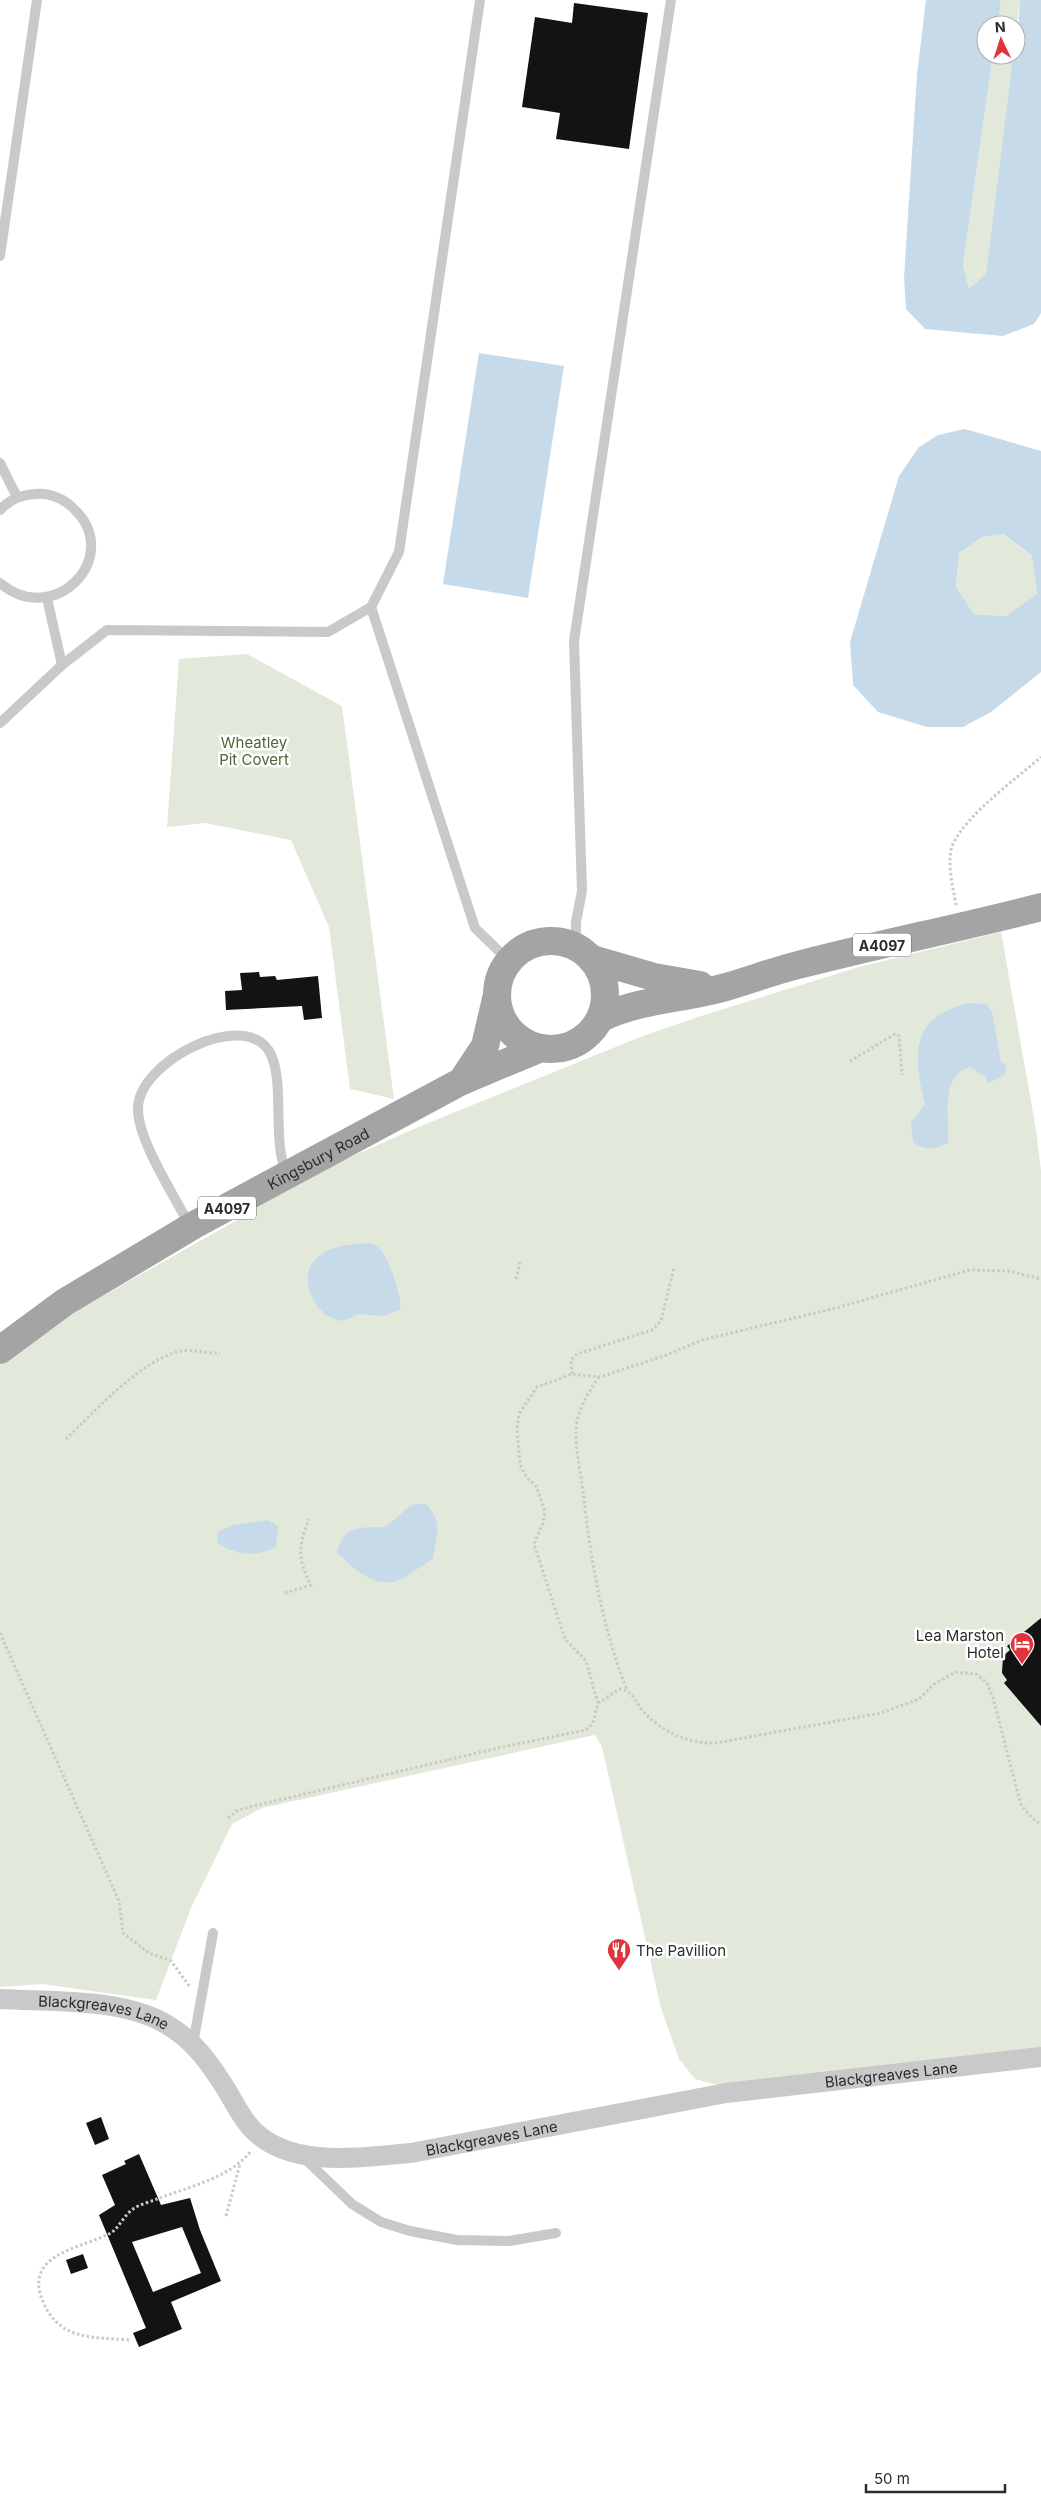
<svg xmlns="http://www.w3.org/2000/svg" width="1041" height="2509" font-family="Inter,sans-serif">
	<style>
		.green { fill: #e2e9da }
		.water { fill: #c7dae9; fill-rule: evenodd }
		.building { fill: #131313; fill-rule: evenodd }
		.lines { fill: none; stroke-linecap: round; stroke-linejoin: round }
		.path { stroke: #c9c9c9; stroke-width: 3; stroke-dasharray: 2.5 2.5; stroke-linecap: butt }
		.service { stroke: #c9c9c9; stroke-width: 10 }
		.minor { stroke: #c9c9c9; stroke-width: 20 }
		.primary { stroke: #a4a4a4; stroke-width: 28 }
		.labels { text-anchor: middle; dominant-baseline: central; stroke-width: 5; stroke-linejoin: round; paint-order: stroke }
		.shield { fill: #fff; stroke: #6b6b6b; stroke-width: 1 }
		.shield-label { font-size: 14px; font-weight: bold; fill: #2c2c2c }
		.park-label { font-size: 15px; fill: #4e653c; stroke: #fff }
		.street-label { font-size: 15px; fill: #2c2c2c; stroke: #fff }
		.poi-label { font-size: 15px; fill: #2c2c2c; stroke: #fff; text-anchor: end }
	</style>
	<rect width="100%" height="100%" fill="#fff"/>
	<g class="green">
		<polygon points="1001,0 1020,0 1016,32 1016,25 998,25"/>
		<polygon points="993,55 1013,55 986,275 969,290 963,266"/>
		<polygon points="1002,534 1032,556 1037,594 1006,616 974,614 956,587 959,553 982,537"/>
		<polygon points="247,654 342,706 394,1099 350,1089 329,927 291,840 205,823 167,827 179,659"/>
		<polygon points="1001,932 1036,1130 1041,1171 1041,2050 722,2086 695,2079 679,2059 661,2008 602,1747 595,1735 262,1808 232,1824 191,1908 156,2000 42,1984 0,1987 0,1365 80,1309 237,1220 306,1177 416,1128 640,1037 704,1015 859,967"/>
	</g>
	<g class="water">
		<polygon points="926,0 1001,0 998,25 986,25 986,55 993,55 963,266 969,289 986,274 1013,55 1016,55 1020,0 1041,0 1041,313 1034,324 1003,336 925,329 906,309 904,278 917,74"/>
		<polygon points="479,353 564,366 528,598 443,584"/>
		<path d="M 965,429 L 1041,451 L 1041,672 L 991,712 L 963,727 L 927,727 L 878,712 L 853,685 L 850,642 L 899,476 L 919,447 L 938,435 ZM 1003,534 L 1032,556 L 1037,594 L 1006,616 L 974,614 L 956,587 L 959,553 L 982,537 Z"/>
		<path d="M 970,1003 L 986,1004 L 992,1011 L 1001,1062 L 1006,1064 L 1005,1075 L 988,1083 L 986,1077 L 970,1067 C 939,1076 950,1118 948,1143 C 936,1149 924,1151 913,1142 L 911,1123 L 925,1104 C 912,1053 911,1016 970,1003 Z"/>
		<path d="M 371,1243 C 374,1245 379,1247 381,1250 C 389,1259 403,1299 400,1310 L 383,1316 L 359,1314 L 343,1321 C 337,1320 330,1318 325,1314 C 311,1303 301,1277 313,1262 C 327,1245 351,1244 371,1243 Z"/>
		<path d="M 414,1504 L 426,1504 C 444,1522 436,1536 433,1559 C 424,1564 416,1570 407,1576 C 378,1594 358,1571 337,1553 C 340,1534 351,1528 370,1527 C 375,1527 382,1528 386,1526 C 395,1521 403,1510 414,1504 Z"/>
		<path d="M 268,1520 L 278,1526 L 276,1547 C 256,1557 235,1556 217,1542 L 218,1532 L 233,1525 Z"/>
	</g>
	<g class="building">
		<polygon points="574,3 648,13 629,149 556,139 560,113 522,107 535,17 572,23"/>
		<polygon points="259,972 260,977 275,976 277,980 318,976 322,1018 304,1020 302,1006 226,1010 225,991 242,990 240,973"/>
		<polygon points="1041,1618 1041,1726 1004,1683 1007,1680 1002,1673 1003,1656 1010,1650 1007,1646"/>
		<polygon points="101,2117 109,2139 95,2145 86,2123"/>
		<path d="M 139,2154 L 161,2205 L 190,2198 L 200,2230 L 221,2281 L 171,2302 L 182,2329 L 139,2347 L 133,2333 L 146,2328 L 99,2215 L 115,2205 L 102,2175 L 126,2164 L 124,2161 ZM 182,2227 L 201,2273 L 153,2292 L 132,2242 Z"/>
		<polygon points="83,2254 88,2268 71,2274 66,2260"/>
	</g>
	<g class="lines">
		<g class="path">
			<path d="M 956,905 C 953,888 946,860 953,844 C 967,814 1016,779 1041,757"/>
			<polyline points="850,1061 895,1034 899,1036 902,1075"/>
			<polyline points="516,1279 520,1262"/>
			<polyline points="572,1374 571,1360 577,1354 652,1330 661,1321 674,1268"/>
			<path d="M 599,1377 C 587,1394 576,1412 576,1433 C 576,1451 580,1471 583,1490 C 590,1557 602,1627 627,1690"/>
			<path d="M 66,1439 C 93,1413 143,1358 181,1351 C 194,1349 207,1354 220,1353"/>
			<path d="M 285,1593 L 311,1585 C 297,1558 298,1547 309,1519"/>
			<polyline points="0,1633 119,1901 123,1933 149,1953 171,1961 190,1987"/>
			<path d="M 598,1703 L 620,1689 C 634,1691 635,1703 644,1712 C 662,1732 689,1744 716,1743 L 881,1713 L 919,1699 L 934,1684 L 956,1672 L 976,1674 L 987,1683 L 993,1698 L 1021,1805 L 1032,1818 L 1041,1824"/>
			<polyline points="228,1818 238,1810 254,1806 502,1747 586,1730 593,1723 598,1703 586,1661 565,1639 534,1544 543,1523 545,1511 536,1486 527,1478 520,1465 517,1430 519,1414 537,1387 572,1374 600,1377 664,1356 702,1340 832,1309 970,1270 1009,1271 1041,1279"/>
			<polyline points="226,2216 240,2164"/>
			<path d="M 129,2340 C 94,2337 61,2341 44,2304 C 21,2255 78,2249 109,2234 C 119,2229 123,2216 133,2209 C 140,2204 150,2202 157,2199 C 188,2187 230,2178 251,2151"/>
		</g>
		<g class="service">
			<polyline points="0,256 37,0"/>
			<polyline points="0,463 17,497"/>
			<path d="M 0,510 C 12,497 28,493 45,494 C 57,496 67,501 75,510 C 123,557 54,629 0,583"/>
			<polyline points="47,598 62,665"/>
			<polyline points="371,607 475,928 508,960"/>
			<polyline points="0,723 62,665 107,630 328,632 371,607 399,552 480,0"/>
			<polyline points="576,946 576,922 582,891 574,641 671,0"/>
			<path d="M 193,1224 L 186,1219 C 172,1192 137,1138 138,1108 C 139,1061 243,1009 269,1051 C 286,1078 271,1143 287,1174"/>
			<polyline points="193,2044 213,1933"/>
			<polyline points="304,2158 352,2204 381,2222 410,2231 457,2240 509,2241 556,2233"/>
		</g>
		<path class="minor" id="s1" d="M 0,1999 C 51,2002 120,1998 164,2023 C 192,2038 210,2063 226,2089 C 234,2102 242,2119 253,2130 C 292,2169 361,2157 411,2153 L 726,2093 L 1041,2057"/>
		<g class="primary">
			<circle cx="551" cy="995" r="54"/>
			<polyline points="592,959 654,977 700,985"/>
			<path d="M 601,1018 C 641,999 684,999 726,987 C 750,980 774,971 798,965 C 879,944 960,928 1041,907"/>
			<polyline points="462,1081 485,1046 496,999"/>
			<path id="s2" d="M 0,1350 L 65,1302 L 194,1225 L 462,1081 L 541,1048"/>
		</g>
	</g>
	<defs>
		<g id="hotel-pin" transform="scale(1.25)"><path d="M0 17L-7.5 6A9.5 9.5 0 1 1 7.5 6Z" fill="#dd353c" stroke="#fff"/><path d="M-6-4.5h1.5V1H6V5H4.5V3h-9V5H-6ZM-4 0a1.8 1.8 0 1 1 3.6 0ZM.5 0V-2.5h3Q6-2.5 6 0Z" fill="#fff"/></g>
		<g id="restaurant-pin" transform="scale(1.25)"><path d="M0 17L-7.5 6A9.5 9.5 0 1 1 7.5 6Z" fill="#dd353c" stroke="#fff"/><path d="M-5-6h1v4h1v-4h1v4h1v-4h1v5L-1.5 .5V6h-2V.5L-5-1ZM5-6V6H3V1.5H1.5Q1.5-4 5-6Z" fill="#fff"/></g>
	</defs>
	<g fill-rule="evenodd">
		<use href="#hotel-pin" x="1022" y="1644"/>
		<use href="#restaurant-pin" x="619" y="1950"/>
	</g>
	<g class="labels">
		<g class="shield">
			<rect x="853" y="933.5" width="58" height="23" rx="4"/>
			<rect x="198" y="1196.5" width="58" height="23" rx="4"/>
		</g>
		<g class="shield-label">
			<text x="882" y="945">A4097</text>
			<text x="227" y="1208">A4097</text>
		</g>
		<g class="park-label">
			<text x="254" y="742">Wheatley<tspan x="254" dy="17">Pit Covert</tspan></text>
		</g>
		<g class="street-label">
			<text stroke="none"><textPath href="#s2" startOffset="372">Kingsbury Road</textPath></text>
			<text stroke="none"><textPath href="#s1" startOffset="105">Blackgreaves Lane</textPath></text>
			<text stroke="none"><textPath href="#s1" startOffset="960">Blackgreaves Lane</textPath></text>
			<text stroke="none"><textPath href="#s1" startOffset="555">Blackgreaves Lane</textPath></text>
		</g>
		<g class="poi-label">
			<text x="1004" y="1635">Lea Marston<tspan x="1004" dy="17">Hotel</tspan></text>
			<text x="636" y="1950" text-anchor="start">The Pavillion</text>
		</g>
	</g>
	<g transform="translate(1001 40) rotate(356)"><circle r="24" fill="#ffffff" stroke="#ababab"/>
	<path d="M0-4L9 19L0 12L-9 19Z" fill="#dd353c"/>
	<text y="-8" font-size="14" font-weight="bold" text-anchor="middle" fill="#2c2c2c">N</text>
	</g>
	<path d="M866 2484v8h139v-8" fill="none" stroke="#2c2c2c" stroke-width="2.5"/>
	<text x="874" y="2484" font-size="15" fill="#2c2c2c" stroke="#ffffff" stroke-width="4" paint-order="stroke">50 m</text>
</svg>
